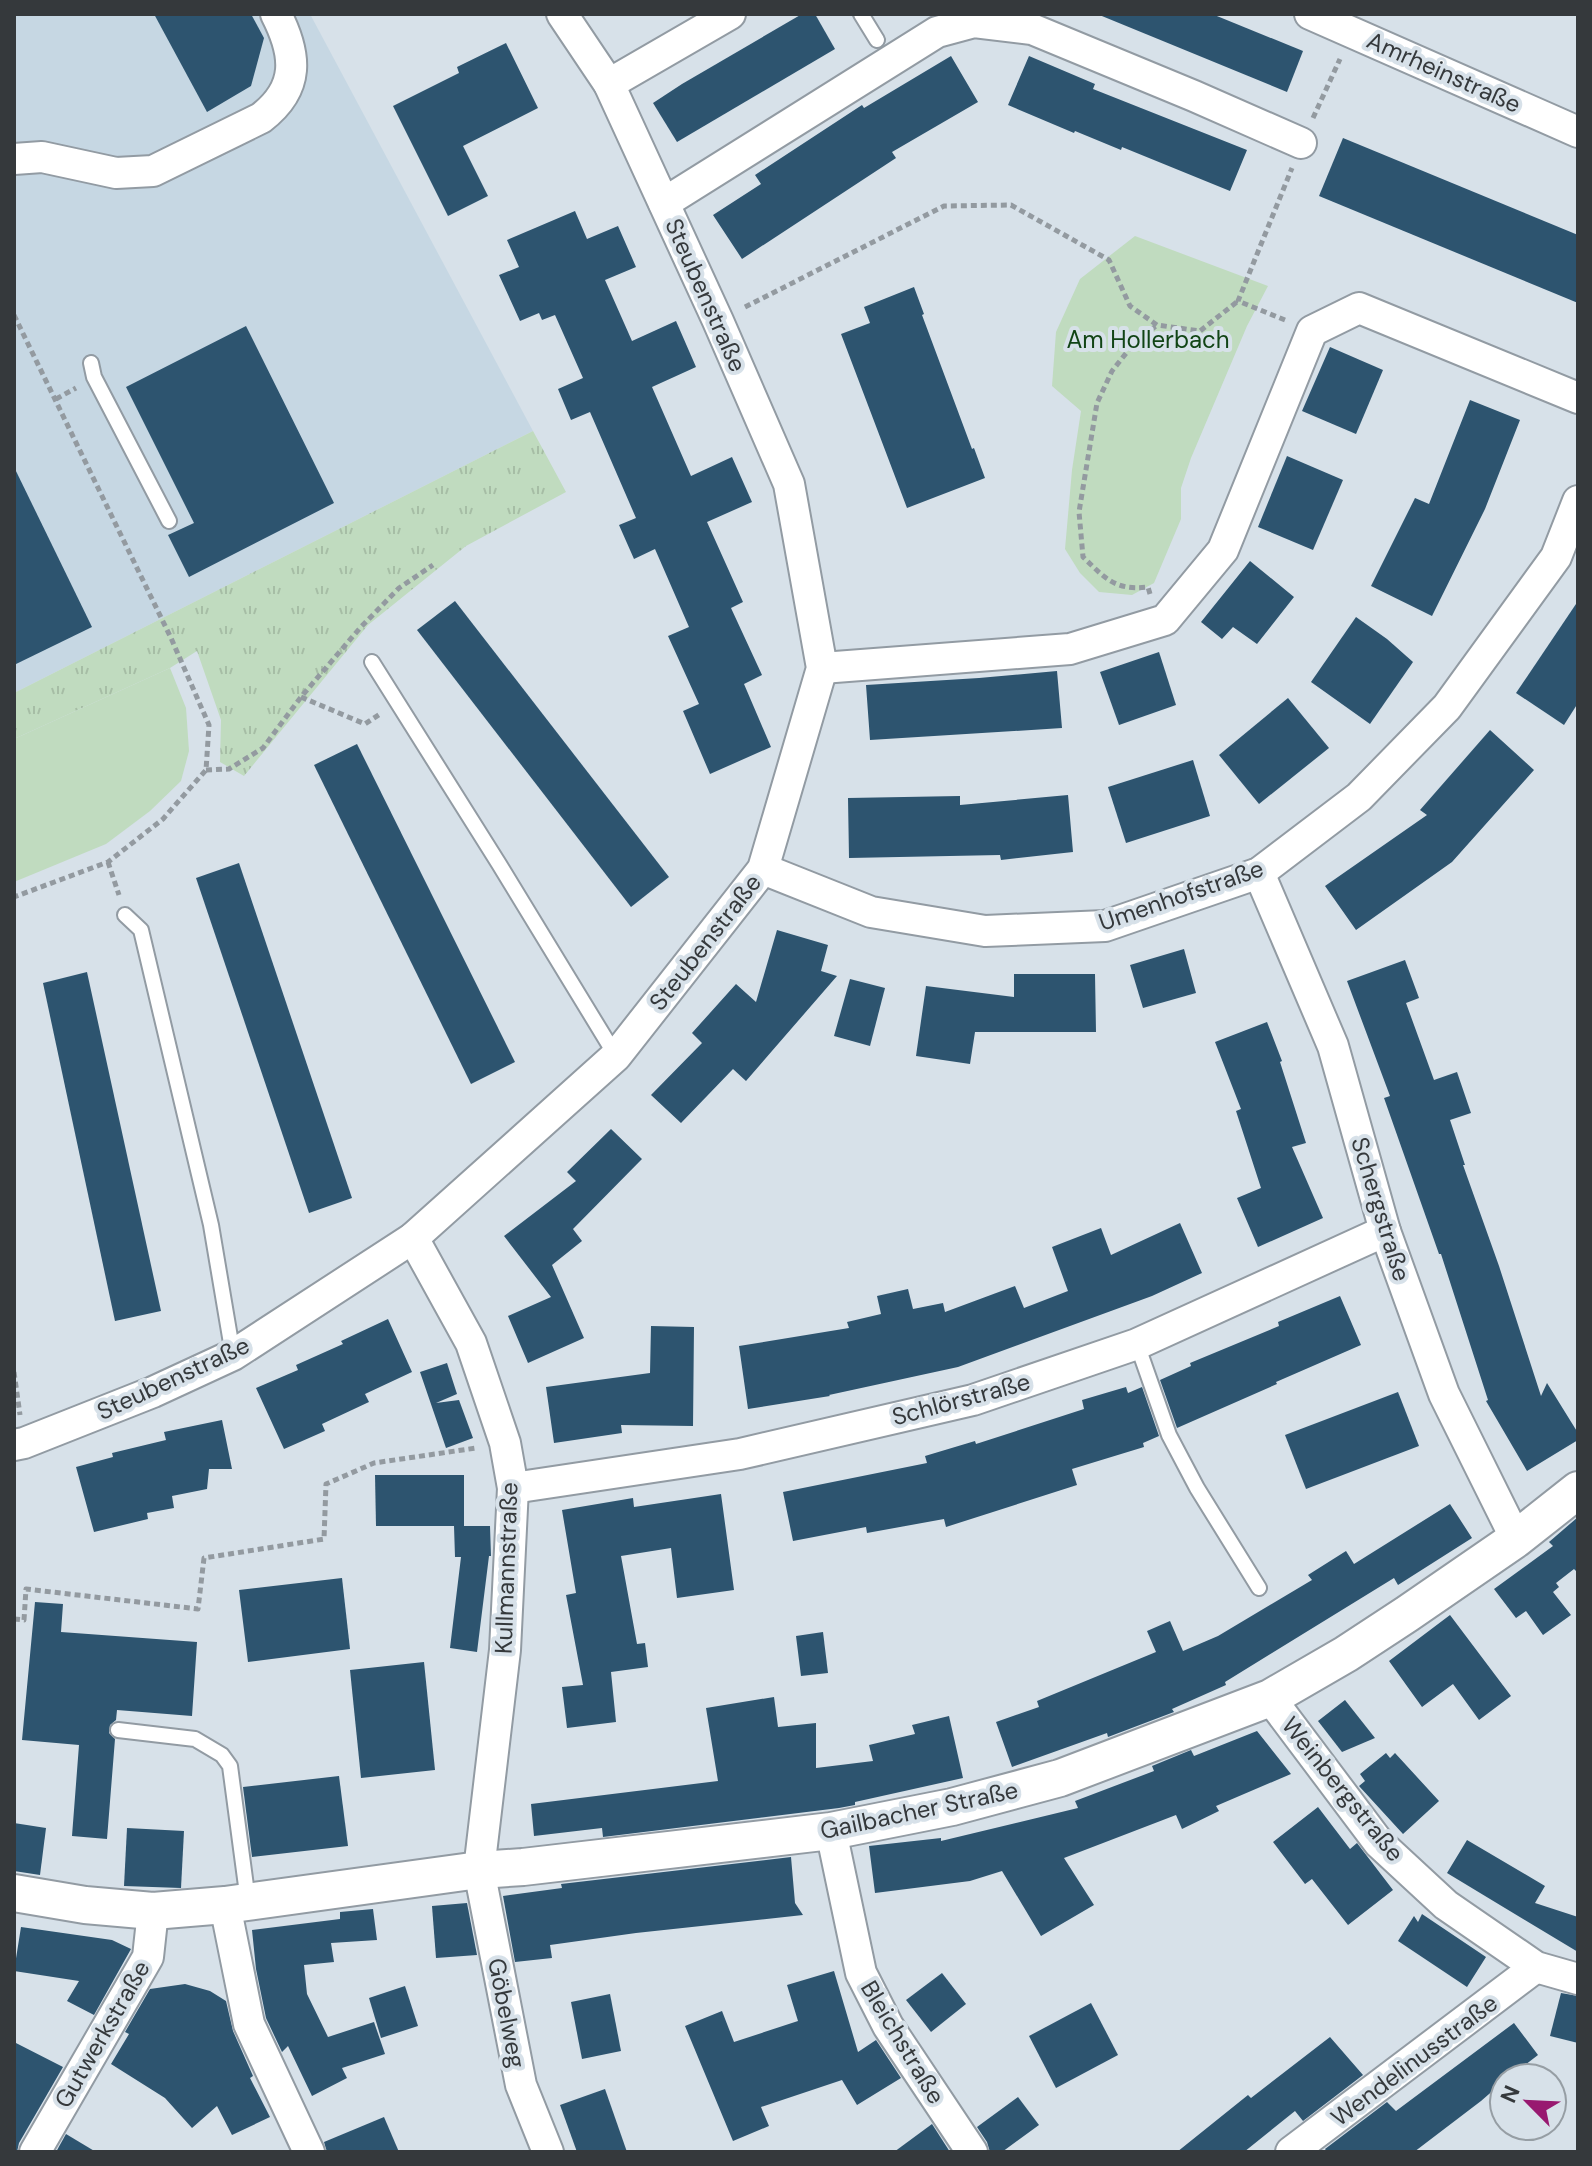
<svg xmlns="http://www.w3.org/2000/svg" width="1592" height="2166" font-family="'DM Sans',sans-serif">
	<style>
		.built { fill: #c6d7e3 }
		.grass { fill: url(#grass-tufts) }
		.park { fill: #c0dbbf }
		.building { fill: #2d546f }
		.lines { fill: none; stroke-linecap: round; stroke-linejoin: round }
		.service-casing { stroke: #929ba3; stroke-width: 18 }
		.minor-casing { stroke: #929ba3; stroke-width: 34 }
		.tertiary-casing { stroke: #929ba3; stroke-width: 40 }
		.path { stroke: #939aa0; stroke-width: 5; stroke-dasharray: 6 4; stroke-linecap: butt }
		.service { stroke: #fff; stroke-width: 14 }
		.minor { stroke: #fff; stroke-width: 30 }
		.tertiary { stroke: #fff; stroke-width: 36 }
		.labels { text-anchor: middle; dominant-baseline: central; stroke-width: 8; stroke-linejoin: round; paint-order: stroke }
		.street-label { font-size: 24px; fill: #35393c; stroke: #d7e1e9 }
		.park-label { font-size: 24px; fill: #114415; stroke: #d7e1e9 }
	</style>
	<defs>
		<pattern id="grass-tufts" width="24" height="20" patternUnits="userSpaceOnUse" patternTransform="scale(2)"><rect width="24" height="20" fill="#c0dbbf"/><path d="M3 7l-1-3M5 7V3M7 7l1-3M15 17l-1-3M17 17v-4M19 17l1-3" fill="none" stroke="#a6bda5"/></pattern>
	</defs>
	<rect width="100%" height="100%" fill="#d7e1e9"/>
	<polygon class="built" points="14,14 310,14 533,431 14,693"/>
	<polygon class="grass" points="533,431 566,492 466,546 368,625 244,776 220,762 221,720 197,651 170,668 14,739 14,693"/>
	<g class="park">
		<polygon points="1135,236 1268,286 1247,326 1191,458 1181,488 1181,519 1154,583 1132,595 1099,592 1080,573 1065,549 1072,470 1081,411 1052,386 1056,332 1080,279"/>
		<polygon points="170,668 186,708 189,751 181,781 150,811 106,844 14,882 14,739"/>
	</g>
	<g class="building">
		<polygon points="154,14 251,14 264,38 251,86 207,112"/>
		<polygon points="802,14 815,14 835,49 677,142 653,103 682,84"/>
		<polygon points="1097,14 1212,14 1303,51 1287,92"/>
		<polygon points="506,43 538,108 463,146 488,196 448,216 393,106 459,73 457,67"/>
		<polygon points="951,56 978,102 892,152 896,158 742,259 713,215 761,184 755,175 862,105 864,108"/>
		<polygon points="1029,56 1095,84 1093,89 1247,150 1230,191 1122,147 1121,150 1075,131 1074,133 1008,105"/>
		<polygon points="1343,138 1578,235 1578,303 1319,196"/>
		<polygon points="575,211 587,239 618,226 636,267 605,280 632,341 676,321 696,367 652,387 691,476 732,457 752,502 707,522 743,602 731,608 762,675 744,684 771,747 710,774 683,711 699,704 668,636 689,627 655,549 634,559 619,525 636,518 590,412 571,420 558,389 583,378 555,315 542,320 539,313 520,321 499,275 519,267 507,240"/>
		<polygon points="914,287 924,314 922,315 972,449 974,448 985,478 907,508 841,334 870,323 864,307"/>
		<polygon points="246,326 334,503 189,577 168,535 194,523 126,387"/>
		<polygon points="1330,347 1383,370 1356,434 1302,411"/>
		<polygon points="1470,400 1520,420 1485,509 1432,616 1371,586 1415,498 1429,504"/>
		<polygon points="1287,456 1343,480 1313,550 1258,527"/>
		<polygon points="14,467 92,627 14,665"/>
		<polygon points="1250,561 1294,597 1257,644 1233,627 1222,639 1201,622"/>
		<polygon points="455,601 669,877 631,907 417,630"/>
		<polygon points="1578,601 1578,703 1564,725 1516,693"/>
		<polygon points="1356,617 1387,639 1413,662 1370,724 1311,682"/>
		<polygon points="1159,652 1176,705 1119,725 1100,672"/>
		<polygon points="1057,671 1062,728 870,740 866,685 979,678"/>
		<polygon points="1288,698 1329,748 1259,804 1219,755"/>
		<polygon points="1490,730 1534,770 1452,862 1356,930 1325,886 1427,815 1420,810"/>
		<polygon points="357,744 515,1062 471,1084 314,765"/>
		<polygon points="1193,760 1210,816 1126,843 1108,787"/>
		<polygon points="1068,795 1073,852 1001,860 1000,855 849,858 848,798 960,796 960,805"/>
		<polygon points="239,863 352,1198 309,1213 196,878"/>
		<polygon points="777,930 828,945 821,971 837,976 746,1081 733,1069 681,1123 651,1095 702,1043 692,1033 736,984 756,1002"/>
		<polygon points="1184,949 1196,993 1143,1008 1130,965"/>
		<polygon points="1405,960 1419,998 1406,1003 1434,1080 1457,1072 1471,1113 1450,1120 1465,1165 1463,1165 1499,1266 1541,1396 1547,1383 1578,1433 1578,1440 1527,1471 1486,1401 1488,1400 1441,1254 1439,1254 1384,1098 1390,1096 1347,981"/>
		<polygon points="87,972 161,1311 115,1321 43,983"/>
		<polygon points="1014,974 1095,974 1096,1032 975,1032 970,1064 916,1056 926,986 1014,997"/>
		<polygon points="850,979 885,988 870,1046 834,1036"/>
		<polygon points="1267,1022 1282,1061 1280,1062 1306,1143 1292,1147 1323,1218 1258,1247 1237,1198 1261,1188 1236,1111 1241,1109 1215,1042"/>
		<polygon points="611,1129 642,1159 573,1229 582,1241 552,1265 584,1338 528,1363 508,1316 551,1297 504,1236 576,1181 567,1172"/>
		<polygon points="1180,1223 1202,1273 1152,1296 958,1367 829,1395 830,1396 748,1409 739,1346 849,1328 847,1322 881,1314 877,1296 908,1289 913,1309 943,1303 945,1312 1015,1286 1024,1308 1068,1291 1052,1247 1101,1228 1111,1255"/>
		<polygon points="1340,1296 1361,1345 1276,1382 1277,1384 1177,1428 1160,1380 1191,1366 1190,1363 1279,1326 1278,1322"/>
		<polygon points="388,1319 412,1372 365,1394 369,1402 322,1424 325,1431 284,1449 256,1388 298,1370 296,1365 343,1344 341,1341"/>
		<polygon points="651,1326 694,1327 693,1426 621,1425 622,1433 554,1443 546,1387 650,1373"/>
		<polygon points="447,1363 457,1394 436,1403 459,1400 473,1438 446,1448 420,1372"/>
		<polygon points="1126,1387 1128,1393 1142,1387 1159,1436 1143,1443 1144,1447 1072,1469 1077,1485 946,1527 944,1519 867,1533 866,1527 793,1541 783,1492 927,1463 925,1456 975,1441 976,1444 1084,1409 1082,1400"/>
		<polygon points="1398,1392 1419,1446 1306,1489 1285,1435"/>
		<polygon points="222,1420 232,1469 209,1469 207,1489 172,1496 174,1508 147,1513 148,1519 94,1532 76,1467 113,1457 112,1453 166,1440 164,1432"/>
		<polygon points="375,1475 464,1475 464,1526 376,1526"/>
		<polygon points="721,1494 734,1590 677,1598 671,1548 621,1556 637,1644 645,1643 648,1667 611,1672 616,1722 567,1728 562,1687 583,1685 566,1595 576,1593 562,1510 633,1498 634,1507"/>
		<polygon points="1450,1504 1472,1538 1398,1585 1394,1578 1225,1682 1226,1685 1172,1709 1174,1712 1108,1737 1107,1733 1012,1767 996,1722 1039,1707 1037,1701 1156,1652 1147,1631 1170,1621 1183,1651 1218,1636 1312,1580 1308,1575 1346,1551 1354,1564"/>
		<polygon points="1578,1517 1578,1573 1574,1569 1556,1583 1559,1587 1553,1592 1571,1615 1543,1635 1526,1611 1516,1618 1494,1589 1553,1546 1549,1542"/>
		<polygon points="454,1526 490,1526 491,1556 489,1556 477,1652 450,1648 461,1557 455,1557"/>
		<polygon points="342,1578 350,1649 248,1662 239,1590"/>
		<polygon points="35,1602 63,1604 61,1632 197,1642 192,1716 117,1710 116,1720 110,1725 109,1733 115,1739 107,1839 72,1836 79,1745 22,1740"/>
		<polygon points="1450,1615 1511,1696 1479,1720 1453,1684 1422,1707 1389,1661"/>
		<polygon points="823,1632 828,1673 801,1676 796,1636"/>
		<polygon points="424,1662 435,1770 361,1778 350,1670"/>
		<polygon points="774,1697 778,1727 816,1723 816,1768 873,1761 869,1745 915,1734 912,1725 949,1716 963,1778 855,1802 855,1805 839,1808 603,1837 602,1828 534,1836 531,1804 718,1781 706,1708"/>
		<polygon points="1345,1700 1375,1738 1342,1752 1318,1721"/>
		<polygon points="1257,1731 1291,1774 1216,1806 1219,1811 1182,1829 1176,1815 1064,1858 1094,1905 1041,1936 1002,1871 970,1881 875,1893 869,1846 941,1838 941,1841 1078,1808 1075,1801 1154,1771 1152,1766 1191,1750 1194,1756"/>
		<polygon points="1386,1753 1390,1758 1395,1753 1439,1801 1403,1834 1359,1786 1365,1781 1360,1774"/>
		<polygon points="339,1776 348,1846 252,1857 243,1787"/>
		<polygon points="1318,1807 1350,1849 1357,1843 1393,1890 1348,1925 1312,1879 1305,1884 1273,1842"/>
		<polygon points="14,1823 46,1828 40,1875 14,1871"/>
		<polygon points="127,1828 184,1831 181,1888 124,1886"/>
		<polygon points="1467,1840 1545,1886 1535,1903 1578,1917 1578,1952 1447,1873"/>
		<polygon points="791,1857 795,1903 803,1915 636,1933 550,1945 552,1958 515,1962 503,1896 562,1888 561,1884"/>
		<polygon points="467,1903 477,1955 436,1958 432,1906"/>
		<polygon points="373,1909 377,1940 331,1943 334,1962 304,1965 307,1994 328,2037 374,2022 385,2054 342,2068 347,2078 312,2096 288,2046 282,2052 266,2018 256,1969 252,1930 340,1919 340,1912"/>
		<polygon points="1422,1914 1486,1957 1467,1987 1398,1941 1414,1916 1418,1922"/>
		<polygon points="21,1927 112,1940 131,1949 94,2015 67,2001 79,1981 14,1971"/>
		<polygon points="834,1971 858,2052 876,2040 901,2078 857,2105 842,2080 761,2107 769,2126 733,2141 685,2026 722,2011 734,2042 798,2021 787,1985"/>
		<polygon points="942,1973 966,2004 931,2032 906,2000"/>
		<polygon points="185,1984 210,1991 226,2001 233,2031 253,2076 250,2078 270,2117 232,2135 217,2106 192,2128 165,2098 111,2064 129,2034 125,2032 150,1989"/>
		<polygon points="405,1986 418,2026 381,2038 369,1998"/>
		<polygon points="1561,1993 1578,1996 1578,2043 1550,2036"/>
		<polygon points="610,1994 621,2051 582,2059 571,2002"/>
		<polygon points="1091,2003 1118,2055 1056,2088 1029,2036"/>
		<polygon points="1514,2023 1538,2055 1508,2078 1504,2078 1504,2081 1481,2101 1414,2152 1327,2152 1325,2149 1387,2102 1396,2111"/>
		<polygon points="1330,2037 1363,2075 1303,2121 1295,2111 1244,2152 1177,2152 1248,2095 1251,2098"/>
		<polygon points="14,2042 63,2067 19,2143 17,2152 14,2152"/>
		<polygon points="605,2089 627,2152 577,2152 560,2105"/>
		<polygon points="1018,2097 1039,2125 1002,2152 990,2152 987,2142 977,2127"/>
		<polygon points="384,2117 399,2152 327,2152 324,2142"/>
		<polygon points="932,2124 950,2152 894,2152"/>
		<polygon points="66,2134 96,2152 56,2152"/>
	</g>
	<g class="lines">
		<g class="service-casing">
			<g id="service">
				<polyline points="861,14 877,40"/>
				<polyline points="91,363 94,377 169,521"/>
				<polyline points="372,662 499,864 616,1056"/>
				<polyline points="125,915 141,930 211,1225 233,1355"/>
				<polyline points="1137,1344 1169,1435 1197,1488 1259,1588"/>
				<polyline points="118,1730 195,1739 222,1755 230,1766 248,1901"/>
			</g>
		</g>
		<g class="minor-casing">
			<g id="minor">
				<polyline points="1310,14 1578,132"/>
				<polyline points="609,84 730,14"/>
				<path d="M 14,159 L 42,157 L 116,173 L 153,171 L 261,118 C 300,88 297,55 276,14"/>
				<polyline points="664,203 937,32 974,22 1032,29 1194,96 1301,143"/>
				<polyline points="822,668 1070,649 1165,620 1223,550 1312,331 1359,308 1578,398"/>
				<polyline points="763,869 871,912 985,931 1105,926 1259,873 1359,797 1447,707 1556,557 1578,501"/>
				<polyline points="1259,873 1333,1046 1385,1231 1444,1394 1516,1539"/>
				<polyline points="413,1238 471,1343 505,1443 513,1488 505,1650 479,1870 521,2085 548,2152"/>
				<polyline points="14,1445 24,1443 153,1392 233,1355 413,1238 616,1056 763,869 822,668 789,484 718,321 609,84 562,14"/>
				<polyline points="513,1488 740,1454 973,1400 1137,1344 1385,1231"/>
				<polyline points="1270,1698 1379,1843 1446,1905 1536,1967 1578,1979"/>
				<polyline points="831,1831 861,1973 888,2026 972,2152"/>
				<polyline points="225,1905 249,2024 309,2152"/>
				<polyline points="35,2152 148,1957 153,1911"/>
				<polyline points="1291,2152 1536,1967"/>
			</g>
		</g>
		<g class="tertiary-casing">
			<polyline id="tertiary" points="14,1893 85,1905 153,1911 225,1905 479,1870 523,1867 831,1831 952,1807 1060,1778 1270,1698 1346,1654 1407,1614 1516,1539 1578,1490"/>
		</g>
		<g class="path">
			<polyline points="1313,118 1340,59"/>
			<polyline points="745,307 944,206 1011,205 1109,260 1130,306 1157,325 1200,331 1238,301"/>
			<polyline points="14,315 171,638 209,725 206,770 163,819 108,862 14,897"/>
			<polyline points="1285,320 1238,301 1292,168"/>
			<polyline points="56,399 76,388"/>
			<path d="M 1150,594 L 1148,587 C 1115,591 1105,578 1083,557 L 1079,512 L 1097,403 L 1112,371 L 1131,347 L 1157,325"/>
			<polyline points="301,697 365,724 380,714"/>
			<polyline points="206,770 229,769 263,748 301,697 360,628 399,588 433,565"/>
			<polyline points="108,862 119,895"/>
			<polyline points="14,1372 20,1415"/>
			<polyline points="14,1619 24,1620 26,1589 198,1609 204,1558 324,1539 326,1484 374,1463 476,1448"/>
		</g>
		<use href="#service" class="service"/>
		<use href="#minor" class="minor"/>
		<use href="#tertiary" class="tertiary"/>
	</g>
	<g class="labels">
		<g class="street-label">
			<text transform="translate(1444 72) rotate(24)">Amrheinstraße</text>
			<text transform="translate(706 295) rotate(66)">Steubenstraße</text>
			<text transform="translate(1181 895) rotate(-19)">Umenhofstraße</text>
			<text transform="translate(705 942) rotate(-52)">Steubenstraße</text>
			<text transform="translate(1381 1209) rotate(73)">Schergstraße</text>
			<text transform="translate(173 1378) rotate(-25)">Steubenstraße</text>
			<text transform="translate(961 1399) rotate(-15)">Schlörstraße</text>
			<text transform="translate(506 1568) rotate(-88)">Kullmannstraße</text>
			<text transform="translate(1343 1789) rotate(51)">Weinbergstraße</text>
			<text transform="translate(919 1810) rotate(-12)">Gailbacher Straße</text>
			<text transform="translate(507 2013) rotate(79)">Göbelweg</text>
			<text transform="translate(102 2034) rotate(-60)">Gutwerkstraße</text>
			<text transform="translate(903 2042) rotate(59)">Bleichstraße</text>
			<text transform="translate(1414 2060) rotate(-37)">Wendelinusstraße</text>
		</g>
		<g class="park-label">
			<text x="1148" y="339">Am Hollerbach</text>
		</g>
	</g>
	<rect width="1592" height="2166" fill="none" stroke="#35393c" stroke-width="32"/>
	<g transform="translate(1528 2102) rotate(294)"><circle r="38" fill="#d7e1e9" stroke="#969ea4" stroke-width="2"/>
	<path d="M0-6L14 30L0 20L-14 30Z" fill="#981970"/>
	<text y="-12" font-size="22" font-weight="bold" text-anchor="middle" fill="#35393c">N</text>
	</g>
</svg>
